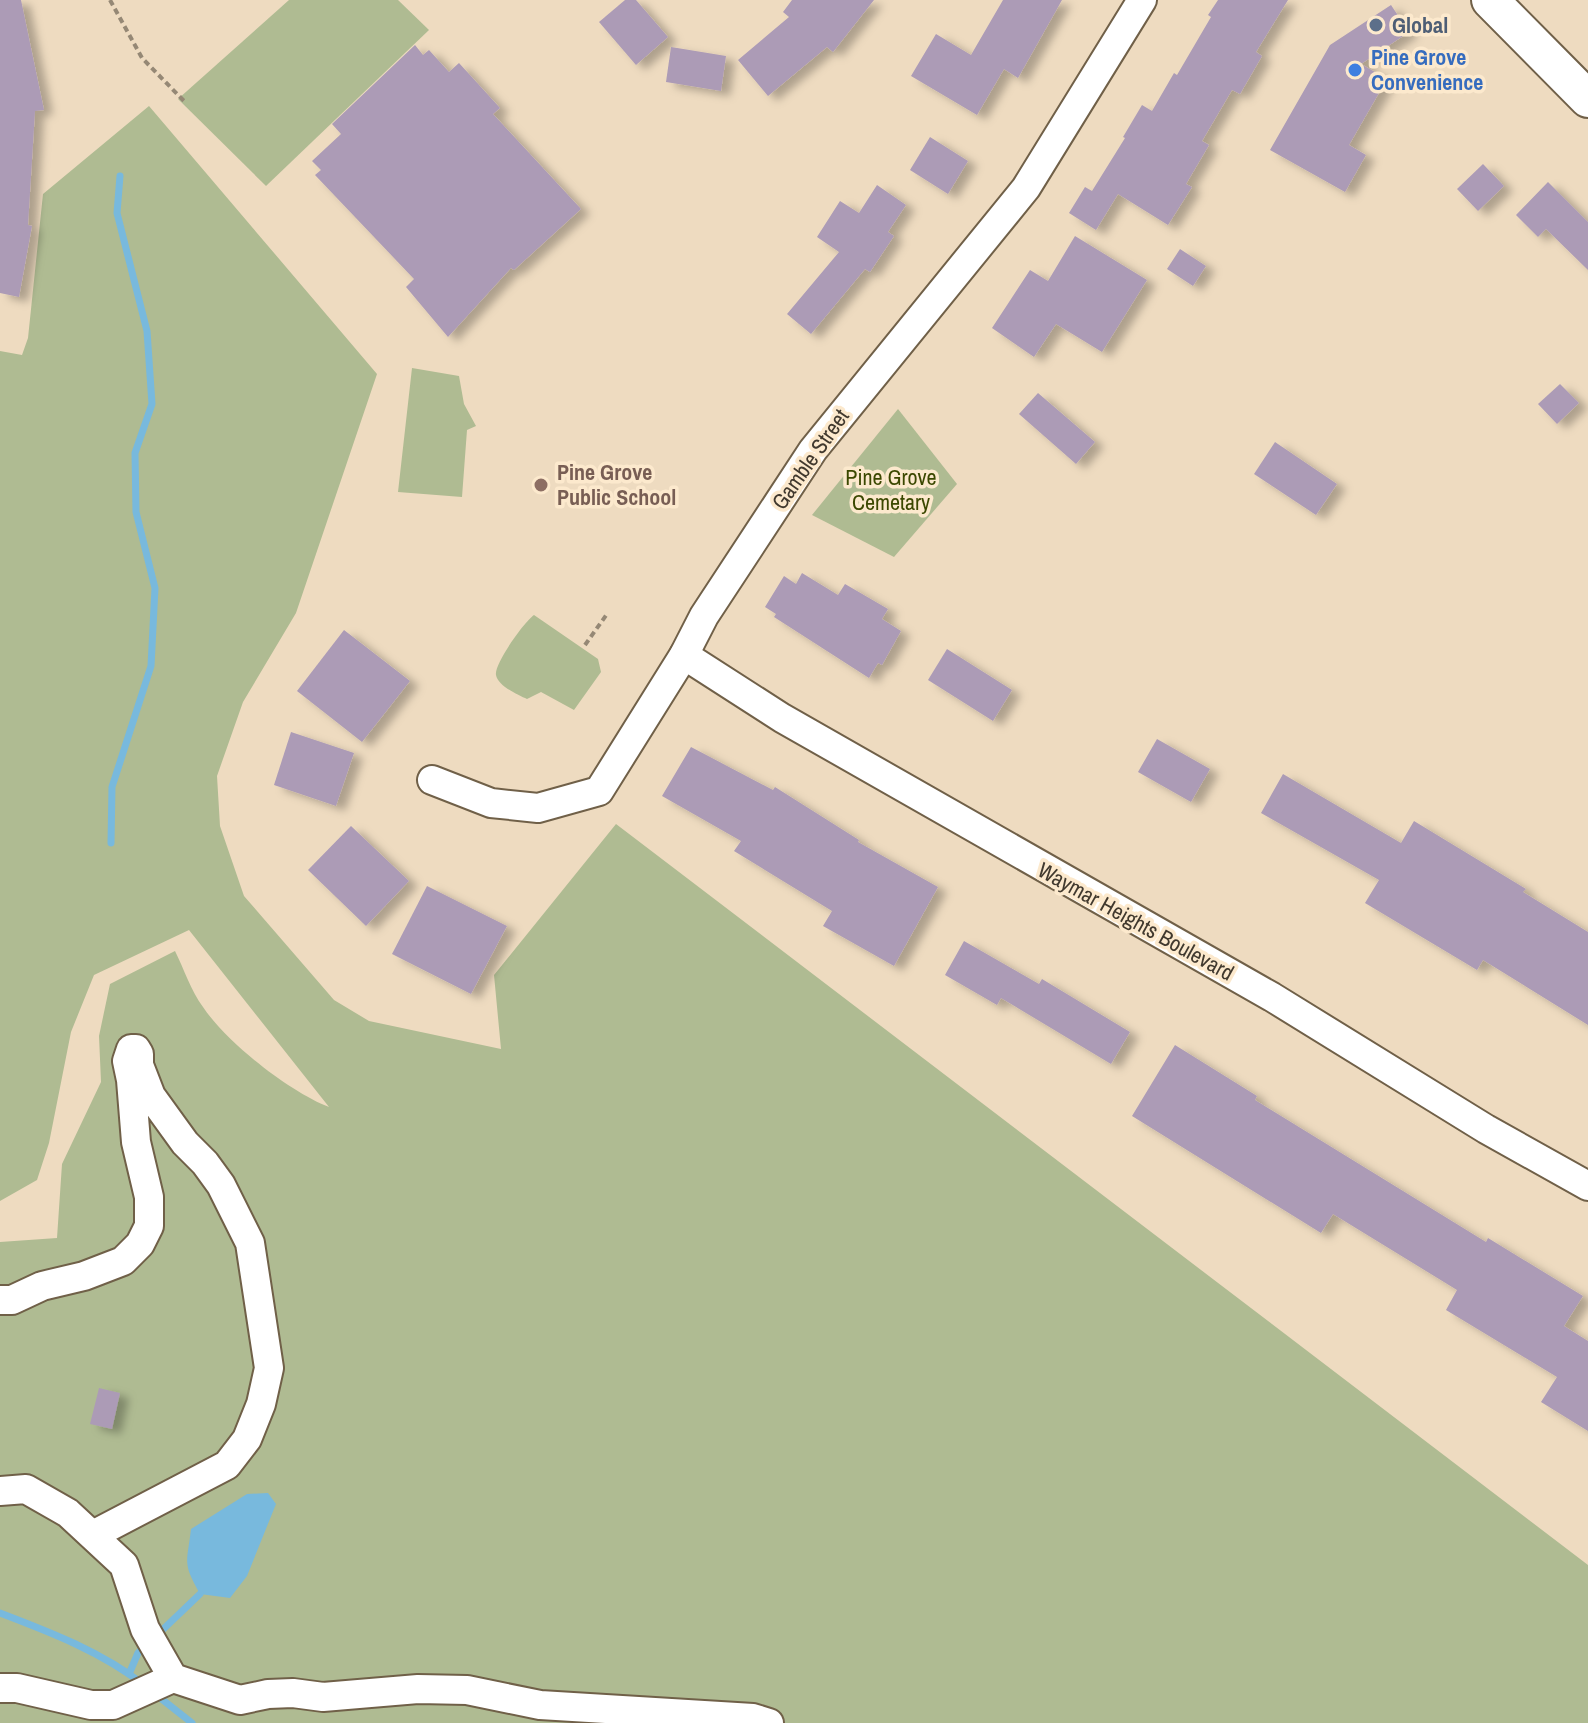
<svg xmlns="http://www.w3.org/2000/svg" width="1588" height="1723" font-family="'Archivo Narrow',sans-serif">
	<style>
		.green { fill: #afbb92 }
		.water { fill: #78b9dd }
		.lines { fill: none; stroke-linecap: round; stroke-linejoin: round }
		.stream { stroke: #78b9dd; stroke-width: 7 }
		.building { fill: #ac9bb6; filter: url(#shadow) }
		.minor-casing { stroke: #706048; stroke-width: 32 }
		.major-casing { stroke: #706048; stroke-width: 40 }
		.path { stroke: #958875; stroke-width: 4; stroke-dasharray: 6 4; stroke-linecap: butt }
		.minor { stroke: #fff; stroke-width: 28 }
		.major { stroke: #fff; stroke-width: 36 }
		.service-dot { fill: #5c6f8a; stroke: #fce9cd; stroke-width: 3 }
		.shop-dot { fill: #3f7fe0; stroke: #fce9cd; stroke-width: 3 }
		.education-dot { fill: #8d6e63; stroke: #fce9cd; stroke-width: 3 }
		.labels { text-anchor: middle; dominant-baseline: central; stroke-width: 7; stroke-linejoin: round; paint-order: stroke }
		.service-label { font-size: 22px; font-weight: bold; fill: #4e5e75; stroke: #fce9cd; text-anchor: start }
		.shop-label { font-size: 22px; font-weight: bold; fill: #366cbe; stroke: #fce9cd; text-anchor: start }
		.street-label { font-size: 22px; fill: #41392e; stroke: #fce9cd }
		.education-label { font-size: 22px; font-weight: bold; fill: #785e54; stroke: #fce9cd; text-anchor: start }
		.park-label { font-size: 22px; fill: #3b4800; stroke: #fce9cd }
	</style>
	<defs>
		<filter id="shadow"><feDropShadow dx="9" dy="5" stdDeviation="4" flood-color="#0004"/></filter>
	</defs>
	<rect width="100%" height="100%" fill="#eedbc0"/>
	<g class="green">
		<polygon points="289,0 398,0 429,30 266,186 178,99"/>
		<path d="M 149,106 L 377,374 L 296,613 L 243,702 L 217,776 L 220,826 L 244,896 L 334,1000 L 369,1021 L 501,1049 L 494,975 L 616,824 L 1588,1565 L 1588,1723 L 0,1723 L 0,1242 L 57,1238 L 62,1164 L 101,1082 L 99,1036 L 110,984 L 175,951 C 184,969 191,991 203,1007 C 227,1043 290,1092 329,1107 L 189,930 L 94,975 L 71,1032 L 49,1143 L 37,1180 L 0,1201 L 0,351 L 22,355 L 28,338 L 43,194 Z"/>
		<polygon points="412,368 459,376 464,404 476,426 467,430 462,497 398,492"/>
		<polygon points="898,409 957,484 894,557 812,515"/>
		<path d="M 534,615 L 598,659 L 601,672 L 574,710 L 541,692 L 527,699 C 518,695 498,686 496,675 C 494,664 524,622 534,615 Z"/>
	</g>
	<path class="water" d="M 268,1493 L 276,1504 L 247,1576 L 230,1598 L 200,1594 C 182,1562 187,1564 191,1529 L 247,1494 Z"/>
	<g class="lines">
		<g class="stream">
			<polyline points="111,843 112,787 151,666 155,588 136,512 135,453 152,404 147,331 117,213 120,176"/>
			<path d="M 0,1613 C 50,1632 102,1652 144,1685"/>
			<polyline points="155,1637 200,1594"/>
			<polyline points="129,1674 138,1653 146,1645"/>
			<polyline points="154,1693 192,1723"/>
		</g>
	</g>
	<g class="building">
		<polygon points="0,0 21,0 44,110 35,111 28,225 32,226 19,297 0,293"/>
		<polygon points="625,0 636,0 668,37 636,65 599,22"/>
		<polygon points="792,0 874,0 833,52 827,47 768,96 738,60 789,17 783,12"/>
		<polygon points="1003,0 1062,0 1018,78 1004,69 977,115 911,76 936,34 971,55"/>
		<polygon points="1218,0 1288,0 1256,52 1262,56 1240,94 1232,90 1202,141 1209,145 1186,184 1192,187 1168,225 1118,194 1096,230 1069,213 1085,187 1092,191 1125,138 1123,137 1142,105 1152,111 1174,73 1177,75 1211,17 1208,15"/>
		<polygon points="1391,5 1409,32 1361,64 1387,79 1349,145 1366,155 1345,192 1270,150 1330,45"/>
		<polygon points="415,45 423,55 429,50 449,72 459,63 500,108 493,114 581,209 514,270 511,268 448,337 406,287 414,279 315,175 321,170 312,161 341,134 332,124"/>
		<polygon points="671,47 726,56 721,91 666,82"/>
		<polygon points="930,137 968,161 948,194 910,170"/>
		<polygon points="1483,164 1504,186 1478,211 1457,189"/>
		<polygon points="1548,182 1588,222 1588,270 1546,229 1538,237 1516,215"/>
		<polygon points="877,185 906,205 888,232 894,236 870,272 865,269 811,334 787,314 839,252 817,237 840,201 859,213"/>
		<polygon points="1075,236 1147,280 1102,352 1056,324 1034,357 992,328 1030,270 1048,281"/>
		<polygon points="1180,249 1206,266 1193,286 1167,269"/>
		<polygon points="1560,384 1579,403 1557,424 1538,404"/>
		<polygon points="1038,393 1095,442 1076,464 1019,414"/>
		<polygon points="1275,442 1337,484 1316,515 1254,474"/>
		<polygon points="802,573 838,595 845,584 888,609 882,619 901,631 882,665 878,663 869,678 774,617 776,614 765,607 784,576 796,584"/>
		<polygon points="344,630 410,681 362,742 297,691"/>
		<polygon points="947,649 1012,690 993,721 928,680"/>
		<polygon points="291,732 354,753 336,806 274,785"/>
		<polygon points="1157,739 1210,769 1191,802 1138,772"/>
		<polygon points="691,747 773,790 775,787 859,840 858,842 938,887 894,966 823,926 832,911 734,851 741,841 662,796"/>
		<polygon points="1283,774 1401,843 1414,821 1526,889 1523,892 1588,932 1588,1025 1483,960 1477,970 1365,903 1379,880 1261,813"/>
		<polygon points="351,826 409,881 366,926 308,870"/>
		<polygon points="427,886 507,926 471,994 392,954"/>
		<polygon points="964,941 1039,984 1042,979 1130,1032 1111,1064 1001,998 997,1005 945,975"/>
		<polygon points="1175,1045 1257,1096 1255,1100 1486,1242 1488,1238 1583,1296 1564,1326 1588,1341 1588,1431 1541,1402 1557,1377 1446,1310 1457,1290 1333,1214 1321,1233 1132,1116"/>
		<polygon points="99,1388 120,1393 112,1429 90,1424"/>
	</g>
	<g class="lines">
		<g class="minor-casing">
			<g id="minor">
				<polyline points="684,655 782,718 1272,997 1486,1129 1588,1186"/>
				<polyline points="432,780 491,803 538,808 599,791 684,655 704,616 813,450 1026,188 1142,0"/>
				<polyline points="0,1300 12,1300 42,1286 84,1276 123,1261 140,1244 149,1226 149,1197 136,1142 131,1080 127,1061 131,1049 136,1049 139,1054 139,1065 151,1096 185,1143 205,1163 221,1185 250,1243 269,1368 261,1404 247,1439 227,1465 93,1535"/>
				<polyline points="0,1491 26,1489 68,1513 124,1565 145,1629 173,1678 240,1700 268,1694 293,1693 323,1697 418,1689 467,1690 540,1705 753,1718 769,1723"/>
				<polyline points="0,1688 17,1688 91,1705 113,1705 173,1678"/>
			</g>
		</g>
		<g class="major-casing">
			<polyline id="major" points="1490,0 1588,99"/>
		</g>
		<g class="path">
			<polyline points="110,0 142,58 185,102"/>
			<polyline points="585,645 607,614"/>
		</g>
		<use href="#minor" class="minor"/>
		<use href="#major" class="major"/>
	</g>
	<circle class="service-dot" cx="1376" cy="25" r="8"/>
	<circle class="shop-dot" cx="1355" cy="70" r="8"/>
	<circle class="education-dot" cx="541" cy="485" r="8"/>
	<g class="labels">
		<g class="service-label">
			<text x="1392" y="25">Global</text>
		</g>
		<g class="shop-label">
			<text x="1371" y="57">Pine Grove<tspan x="1371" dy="25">Convenience</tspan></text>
		</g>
		<g class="street-label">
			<text transform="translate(810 459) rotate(-55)">Gamble Street</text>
			<text transform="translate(1136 921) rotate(29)">Waymar Heights Boulevard</text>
		</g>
		<g class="education-label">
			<text x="557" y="472">Pine Grove<tspan x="557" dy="25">Public School</tspan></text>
		</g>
		<g class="park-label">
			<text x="891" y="477">Pine Grove<tspan x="891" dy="25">Cemetary</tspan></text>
		</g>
	</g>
</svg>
